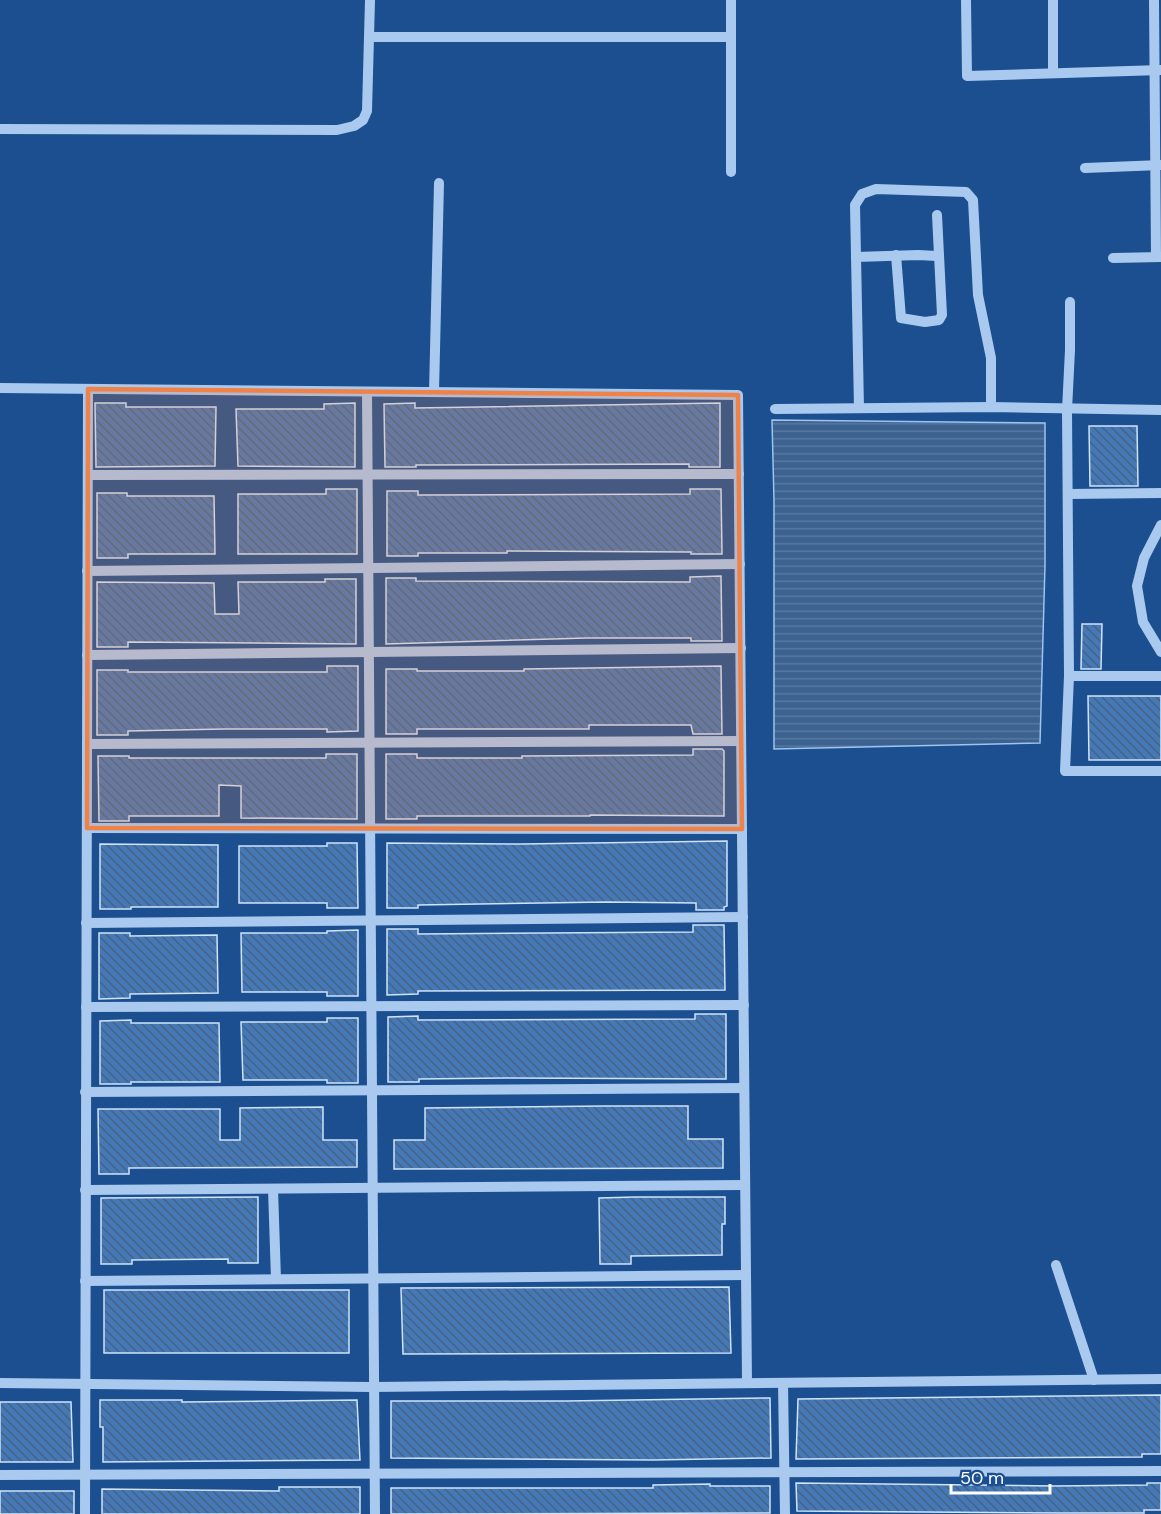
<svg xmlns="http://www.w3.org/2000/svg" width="1161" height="1514" font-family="'DM Sans',sans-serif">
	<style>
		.water { fill: url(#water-rules); stroke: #9cc4f0; stroke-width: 1.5 }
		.building { fill: url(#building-back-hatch); stroke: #cfe3fa; stroke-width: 1.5 }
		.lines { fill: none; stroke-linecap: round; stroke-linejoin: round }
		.minor { stroke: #a9c9ee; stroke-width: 10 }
		.marked { fill: #ee8249; fill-opacity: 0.2; stroke: #ee8249; stroke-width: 4.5; stroke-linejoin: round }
	</style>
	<defs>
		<pattern id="water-rules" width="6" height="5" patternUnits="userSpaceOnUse" patternTransform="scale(1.5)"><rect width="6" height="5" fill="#3c6290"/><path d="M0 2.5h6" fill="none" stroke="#597aa1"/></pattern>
		<pattern id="building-back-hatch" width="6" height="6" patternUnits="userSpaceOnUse" patternTransform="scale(1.5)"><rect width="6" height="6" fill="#4478b7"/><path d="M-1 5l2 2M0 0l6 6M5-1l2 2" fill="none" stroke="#486282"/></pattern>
	</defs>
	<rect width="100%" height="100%" fill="#1b4f8f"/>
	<polygon class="water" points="772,420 1045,423 1045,565 1040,743 774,749 774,501"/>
	<g class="building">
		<polygon points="95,403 126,403 126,407 216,407 215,466 96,467"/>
		<polygon points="355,403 355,467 238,466 236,409 324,409 324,404"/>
		<polygon points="415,403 415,408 720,403 720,467 689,467 689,464 416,465 416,467 385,467 384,404"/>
		<polygon points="1089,426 1137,426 1138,486 1090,486"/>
		<polygon points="326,489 357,489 357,554 238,554 238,494 326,494"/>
		<polygon points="690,489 721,489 722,554 691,554 691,552 507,551 507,553 418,553 418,556 387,556 387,491 418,491 418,495 690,494"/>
		<polygon points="97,493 127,493 127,496 214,496 215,554 128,554 128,558 97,558"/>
		<polygon points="721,576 722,641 691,641 691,638 587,638 386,644 386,578 416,578 416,581 690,582 690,577"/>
		<polygon points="325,579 356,579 356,644 128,642 128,647 97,647 97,582 214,583 215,614 239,614 238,582 325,582"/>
		<polygon points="1082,624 1102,624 1101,669 1081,669"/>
		<polygon points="327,666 358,666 358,731 327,732 327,729 224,729 128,731 128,735 97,735 97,670 128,670 128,672 327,672"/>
		<polygon points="721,666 722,734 693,734 691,725 589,725 589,729 417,729 417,734 386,734 386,669 417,669 417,671 524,671 524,669"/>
		<polygon points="1088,696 1161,696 1161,760 1089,760"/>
		<polygon points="693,749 722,749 724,751 724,816 590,815 590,816 417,816 417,819 386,819 386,754 417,754 417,758 522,758 522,756 693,755"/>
		<polygon points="326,754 357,754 357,819 241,818 241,786 219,785 219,816 129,816 129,821 99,821 98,756 129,756 129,758 326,758"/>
		<polygon points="727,841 727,906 724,907 724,910 696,910 696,903 606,902 418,905 418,908 387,908 387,843 522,844"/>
		<polygon points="327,843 357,843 358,908 327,908 327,903 239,903 239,846 327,846"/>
		<polygon points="100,844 218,845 218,907 131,907 131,909 100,909"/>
		<polygon points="693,925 724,925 725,990 418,991 418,994 387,995 387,929 418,929 418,934 693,932"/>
		<polygon points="358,930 358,996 327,996 327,992 242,992 241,933 327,933 327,931"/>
		<polygon points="99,933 130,933 130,936 217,935 218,993 130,994 130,998 99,999"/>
		<polygon points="695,1014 726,1014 726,1079 505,1078 419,1079 419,1082 388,1082 388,1017 418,1016 418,1020 695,1019"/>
		<polygon points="327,1018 358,1018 358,1083 327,1083 327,1080 243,1080 241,1022 327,1022"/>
		<polygon points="131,1020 131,1023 219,1023 220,1082 131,1082 131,1084 100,1084 100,1021"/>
		<polygon points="605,1106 688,1106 688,1139 723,1139 723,1168 394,1169 394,1140 425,1140 425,1108"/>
		<polygon points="323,1107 323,1140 357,1140 357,1167 129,1168 129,1174 99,1174 98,1109 220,1109 220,1140 240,1140 240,1108"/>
		<polygon points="258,1197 258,1263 228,1263 228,1259 132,1260 132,1264 101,1264 101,1198"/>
		<polygon points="635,1197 725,1197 725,1224 722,1224 722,1255 631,1256 631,1264 600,1264 599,1198"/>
		<polygon points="729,1287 731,1353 403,1354 401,1288"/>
		<rect x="104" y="1290" width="245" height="63"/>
		<polygon points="1161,1395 1161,1454 1142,1454 1142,1457 796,1459 798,1399"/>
		<polygon points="770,1398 771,1458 653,1460 391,1458 391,1401 566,1401"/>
		<polygon points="100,1400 182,1400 182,1402 357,1400 360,1460 103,1462 103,1427 100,1427"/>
		<polygon points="0,1402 71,1402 73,1462 0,1462"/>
		<polygon points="796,1483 1055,1486 1147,1485 1147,1483 1161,1483 1161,1510 1144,1510 1144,1513 1062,1513 797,1511"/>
		<polygon points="710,1484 710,1486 770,1486 770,1513 391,1514 391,1488 653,1488 653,1485"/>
		<polygon points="279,1487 360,1487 360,1514 102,1514 102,1489 279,1491"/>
		<rect x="0" y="1491" width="74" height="23"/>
	</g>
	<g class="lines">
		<g class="minor">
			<polyline points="966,0 967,76 1161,70"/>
			<polyline points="1053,0 1053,73"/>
			<polyline points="1154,0 1156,257"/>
			<polyline points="369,37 731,37"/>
			<polyline points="0,129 337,130 354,126 363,120 367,111 370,0"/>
			<polyline points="1085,168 1161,165"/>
			<polyline points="731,172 731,0"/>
			<polyline points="896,255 901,318 925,322 939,320 942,315 937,215"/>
			<polyline points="856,257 918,255 937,256"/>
			<polyline points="1113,258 1161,257"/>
			<polyline points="1070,302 1070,350 1067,410 1069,676 1065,771 1161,771"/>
			<polyline points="0,388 738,395 747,1383"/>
			<polyline points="367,392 375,1514"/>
			<polyline points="434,392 439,183"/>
			<polyline points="859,408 855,205 862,194 876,189 966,192 973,200 978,295 991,358 991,407"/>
			<polyline points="775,409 991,407 1161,410"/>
			<polyline points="88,475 739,474"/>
			<polyline points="1068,494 1161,493"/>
			<polyline points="1161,525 1144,558 1137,586 1143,622 1161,652"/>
			<polyline points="87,571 740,564"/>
			<polyline points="87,655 741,648"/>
			<polyline points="1069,676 1161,676"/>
			<polyline points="87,744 741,741"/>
			<polyline points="87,828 742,829"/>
			<polyline points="86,923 743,917"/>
			<polyline points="86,1007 744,1005"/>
			<polyline points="85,1092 744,1088"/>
			<polyline points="273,1189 276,1279"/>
			<polyline points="85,1190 745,1185"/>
			<polyline points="1056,1265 1094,1380"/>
			<polyline points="85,1281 746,1275"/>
			<polyline points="0,1383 373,1387 1161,1379"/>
			<polyline points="783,1383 785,1514"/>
			<polyline points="0,1475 1161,1471"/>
			<polyline points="85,1514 88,389"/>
		</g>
	</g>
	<path class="marked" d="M 88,389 L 738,395 L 742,829 L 87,828 Z"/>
	<path d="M951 1484v9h99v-9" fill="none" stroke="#ffffff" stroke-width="3"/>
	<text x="960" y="1484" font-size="18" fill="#ffffff" stroke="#1b4f8f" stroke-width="4.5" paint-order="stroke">50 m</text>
</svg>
